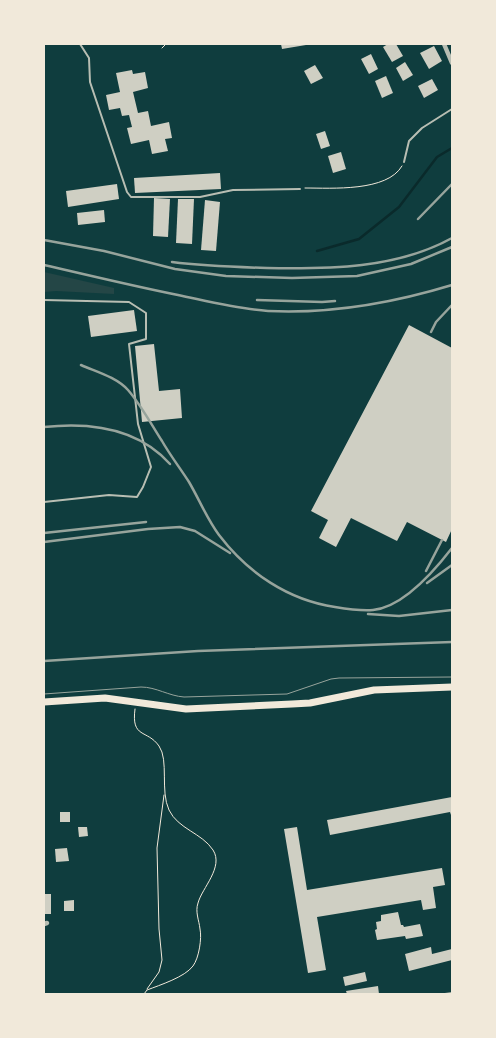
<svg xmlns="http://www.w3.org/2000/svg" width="496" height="1038" font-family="'PT Sans Narrow',sans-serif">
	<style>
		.green { fill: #244646 }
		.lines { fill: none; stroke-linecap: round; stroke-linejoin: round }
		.stream { stroke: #0a2a2b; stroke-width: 2.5 }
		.building { fill: #cfcfc3 }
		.path { stroke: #f1e9da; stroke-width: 1 }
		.service { stroke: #b8beb3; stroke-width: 2 }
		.minor { stroke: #b8beb3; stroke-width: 4.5 }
		.trunk { stroke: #f1e9da; stroke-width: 7 }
		.tram { stroke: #97a49c; stroke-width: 1 }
		.rail { stroke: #97a49c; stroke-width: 2.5 }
	</style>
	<rect width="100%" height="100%" fill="#0f3d3e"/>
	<polygon class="green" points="44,272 114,288 114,294 56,291 44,292"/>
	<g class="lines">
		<polyline class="stream" points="317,251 359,239 399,207 437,157 452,148"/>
	</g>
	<g class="building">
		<polygon points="281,44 306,44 306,45 282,49"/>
		<polygon points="388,44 396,44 403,56 392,62 383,47"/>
		<polygon points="434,46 442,61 429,69 420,53"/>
		<polygon points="371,54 378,69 369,74 361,59"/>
		<polygon points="405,62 413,75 403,81 396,68"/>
		<polygon points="315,65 323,78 311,84 304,71"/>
		<polygon points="132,70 133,74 145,72 148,88 133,92 138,113 148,111 151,126 169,122 172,138 165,139 168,151 152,154 149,140 131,144 127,128 132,127 129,115 122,116 120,108 109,110 106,95 120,92 116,73"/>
		<polygon points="386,76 393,93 382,98 375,81"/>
		<polygon points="432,79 438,90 424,98 418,86"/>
		<polygon points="325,131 330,146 321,149 316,134"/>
		<polygon points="341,152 346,169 333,173 328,156"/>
		<polygon points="220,173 221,189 135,193 134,178"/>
		<polygon points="117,184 119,199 68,207 66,191"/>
		<polygon points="154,198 170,199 168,237 153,236"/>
		<polygon points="178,199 194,199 192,244 176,243"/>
		<polygon points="205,200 220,202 216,251 201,250"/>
		<polygon points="104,210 105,222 78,225 77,213"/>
		<polygon points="134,310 137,331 91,337 88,316"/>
		<polygon points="409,325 452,348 452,529 446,542 407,522 397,541 351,518 336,547 319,538 328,520 311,511"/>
		<polygon points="154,344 159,391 180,389 182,418 142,422 135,346"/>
		<polygon points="452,797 452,818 450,812 330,835 327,820"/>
		<rect x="60" y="812" width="10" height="10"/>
		<polygon points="78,827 87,827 88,836 79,837"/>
		<polygon points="297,827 307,890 442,868 445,885 433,887 436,908 423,910 421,900 317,917 326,970 308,973 284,829"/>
		<polygon points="67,848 69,861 56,862 55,849"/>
		<rect x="44" y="894" width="7" height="20"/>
		<polygon points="74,900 74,911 64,911 64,901"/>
		<polygon points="398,912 401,925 403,925 404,927 420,924 423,936 406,939 405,936 377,940 375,930 377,929 376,922 381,921 381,915"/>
		<polygon points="431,947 432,954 452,949 452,960 409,971 405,954"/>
		<polygon points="365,972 367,981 345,986 343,977"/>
		<polygon points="378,986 379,994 347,994 346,991"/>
	</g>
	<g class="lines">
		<g class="path">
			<polyline points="162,48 166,44"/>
			<path d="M 305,188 C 332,188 387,192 402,166"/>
			<path d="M 135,709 C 131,739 147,729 159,746 C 169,760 160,791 169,810 C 178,829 202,833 213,850 C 224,867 202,888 198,903 C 195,912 199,920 200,929 C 202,938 199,958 193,966 C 185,977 160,985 147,990 L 144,994"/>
			<polyline points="147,989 159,972 162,960 159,929 157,848 164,795"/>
		</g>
		<g class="service">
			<polyline points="80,44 89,58 90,82 127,192 131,197 200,197 233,190 300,189"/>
			<polyline points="404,162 409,141 422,128 452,109"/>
			<polyline points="44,300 129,302 146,313 146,339 129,344 138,424 151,467 143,487 137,497 109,495 44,502"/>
			<polyline points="445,994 452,993"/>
		</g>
		<g class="minor">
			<polyline points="444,44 452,63"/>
			<polyline points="44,924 47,923"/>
		</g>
		<polyline class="trunk" points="44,702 105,698 186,709 292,704 310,703 374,690 452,687"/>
		<path class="tram" d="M 44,694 L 141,687 C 156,687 169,696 184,697 L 287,694 L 331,679 L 339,678 L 452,677"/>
		<g class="rail">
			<polyline points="418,219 452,184"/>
			<polyline points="44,240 104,251 175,269 226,276 292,278 357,276 411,264 452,247"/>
			<path d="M 172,262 C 204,266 235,267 267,268 C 329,269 396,269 452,238"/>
			<path d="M 44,265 C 88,275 133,286 178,295 C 207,301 238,309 268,311 C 330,314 393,303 452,285"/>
			<polyline points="257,300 322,302 335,301"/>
			<polyline points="431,332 436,322 452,305"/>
			<path d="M 81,365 C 97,372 116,377 128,390 C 141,405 151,424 162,441 C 170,455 180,468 189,482 C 199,499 207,519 219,535 C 248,573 288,600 335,607 C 347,609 361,611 373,610 C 403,607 435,570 452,548"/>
			<path d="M 44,427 C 90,422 138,428 170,464"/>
			<polyline points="44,533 146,522"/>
			<polyline points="44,542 148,529 180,527 195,531 230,553"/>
			<polyline points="426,571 442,540"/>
			<polyline points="427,583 452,565"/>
			<polyline points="368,614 399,616 452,610"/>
			<polyline points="44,661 198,651 452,642"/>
		</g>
	</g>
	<rect width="496" height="1038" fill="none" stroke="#f1e9da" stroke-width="90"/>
</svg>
